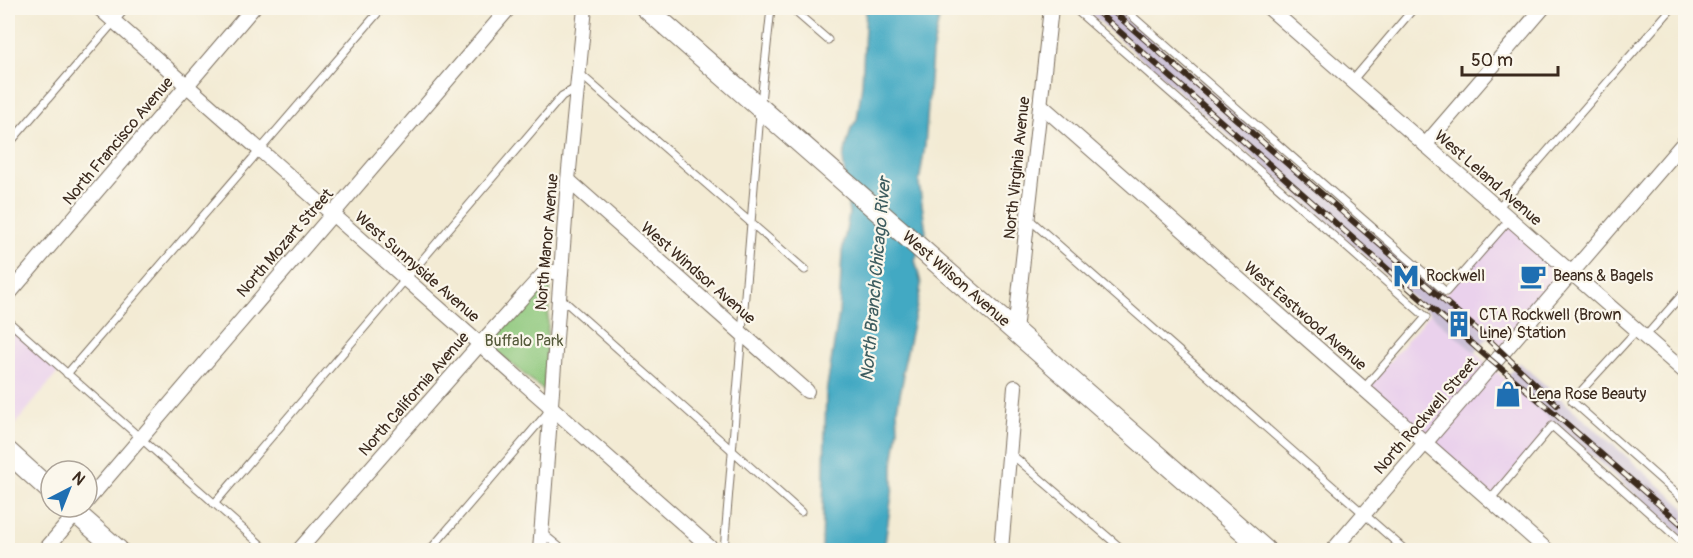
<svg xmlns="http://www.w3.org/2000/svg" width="1693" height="558" font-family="Pangolin,sans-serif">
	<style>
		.built { fill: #ead1ec }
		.industrial { fill: #cabfd6 }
		.green { fill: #8dc77b; stroke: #64784c; stroke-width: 1.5 }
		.water { fill: #43a9c3; stroke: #3f6a70; stroke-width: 1.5 }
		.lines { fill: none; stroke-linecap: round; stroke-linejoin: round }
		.lane-casing { stroke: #7b6e5e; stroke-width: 9 }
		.street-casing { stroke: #7b6e5e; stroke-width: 16 }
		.secondary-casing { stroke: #7b6e5e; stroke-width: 22 }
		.lane { stroke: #fff; stroke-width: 7 }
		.street { stroke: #fff; stroke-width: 14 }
		.secondary { stroke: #fff; stroke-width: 20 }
		.rail-casing { stroke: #3b2a1e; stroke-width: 6 }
		.rail { stroke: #fbf7ec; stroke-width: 4; stroke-dasharray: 11; stroke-linecap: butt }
		.labels { text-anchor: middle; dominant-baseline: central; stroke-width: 4.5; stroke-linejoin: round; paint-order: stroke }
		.street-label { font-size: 16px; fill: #3b2a1e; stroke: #fbf7ec }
		.poi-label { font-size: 16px; fill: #3b2a1e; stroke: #fbf7ec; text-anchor: start }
		.park-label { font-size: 16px; fill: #54593a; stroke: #fbf7ec }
		.water-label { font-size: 18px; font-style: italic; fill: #3e5d60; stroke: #fbf7ec }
	</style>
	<rect width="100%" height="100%" fill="#fbf7ec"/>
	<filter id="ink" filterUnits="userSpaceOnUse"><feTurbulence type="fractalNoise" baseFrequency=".0167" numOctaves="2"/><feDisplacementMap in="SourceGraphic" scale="12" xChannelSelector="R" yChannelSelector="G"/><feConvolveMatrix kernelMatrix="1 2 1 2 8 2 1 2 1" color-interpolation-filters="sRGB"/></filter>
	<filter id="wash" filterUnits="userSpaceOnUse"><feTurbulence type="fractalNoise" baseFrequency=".008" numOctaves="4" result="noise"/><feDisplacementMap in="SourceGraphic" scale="24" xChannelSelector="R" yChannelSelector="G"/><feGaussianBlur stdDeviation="1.35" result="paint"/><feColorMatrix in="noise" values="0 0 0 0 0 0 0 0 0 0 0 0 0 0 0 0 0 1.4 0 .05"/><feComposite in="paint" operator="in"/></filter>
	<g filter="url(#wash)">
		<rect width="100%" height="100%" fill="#f3ebd4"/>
		<g class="built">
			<polygon points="1510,220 1571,274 1505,350 1444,295"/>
			<polygon points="1430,313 1555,423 1491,498 1366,389"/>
			<polygon points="8,323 60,370 8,433"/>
		</g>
		<g class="industrial">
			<polygon points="1084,8 1117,8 1490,335 1475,353"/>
			<polygon points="1519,362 1685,508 1685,539 1505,379"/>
		</g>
		<polygon class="green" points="546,285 550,289 544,391 494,349 492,343 495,337 540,287"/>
		<polygon class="water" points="866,8 941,8 932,54 925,146 919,183 926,232 915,260 921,283 920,292 902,374 904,375 897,409 898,429 893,465 893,487 884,550 822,550 826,393 839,313 842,252 849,214 843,159 851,128 857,120 862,84"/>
	</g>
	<g filter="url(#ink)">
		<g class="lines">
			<g class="lane-casing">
				<g id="lane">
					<polyline points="791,8 828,40"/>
					<polyline points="1074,8 1426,317 1363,389"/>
					<polyline points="1123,8 1446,292 1510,219"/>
					<polyline points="579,73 805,270"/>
					<polyline points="1352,81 1414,8"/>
					<polyline points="761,102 771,8"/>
					<polyline points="8,145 126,8"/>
					<polyline points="1498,208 1672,8"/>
					<polyline points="1029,219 1405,550"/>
					<polyline points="561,298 801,512"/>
					<polyline points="8,321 267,550"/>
					<polyline points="1637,330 1572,401 1686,502"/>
					<polyline points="1645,337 1686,290"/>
					<polyline points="67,374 382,8"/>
					<polyline points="1010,453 1123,550"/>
					<polyline points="1490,500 1552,426 1686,546"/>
					<polyline points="214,504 562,96 576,88"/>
					<polyline points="541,532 563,550"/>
					<polyline points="430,550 549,411"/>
					<polyline points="724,550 760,114"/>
				</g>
			</g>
			<g class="street-casing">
				<g id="street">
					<polyline points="99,8 713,550"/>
					<polyline points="1269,8 1686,373"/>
					<polyline points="1041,105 1547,550"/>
					<polyline points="1425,145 1543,8"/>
					<polyline points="568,180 807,391"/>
					<polyline points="8,295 253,8"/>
					<polyline points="1015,331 1051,8"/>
					<polyline points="87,501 509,8"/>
					<polyline points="45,550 80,509"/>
					<polyline points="299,550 480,344 546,271 561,273"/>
					<polyline points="540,550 568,180 585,8"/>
					<polyline points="1001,550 1015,387"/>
					<polyline points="1333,550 1686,140"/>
				</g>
			</g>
			<g class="secondary-casing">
				<g id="secondary">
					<polyline points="646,8 1265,550"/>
					<polyline points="8,452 51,491"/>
					<polyline points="69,507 118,550"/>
				</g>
			</g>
			<use href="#lane" class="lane"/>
			<use href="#street" class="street"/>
			<use href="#secondary" class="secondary"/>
			<g class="rail-casing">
				<g id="rail">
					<polyline points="1093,8 1480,351 1553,412 1686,528"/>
					<polyline points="1109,8 1489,340 1557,405"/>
				</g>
			</g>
			<use href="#rail" class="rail"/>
		</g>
	</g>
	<defs>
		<g id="metro-bare" transform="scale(2.07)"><path d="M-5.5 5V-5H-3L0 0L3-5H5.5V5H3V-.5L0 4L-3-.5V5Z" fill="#1f6fb2" stroke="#fbf7ec" stroke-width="2.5" paint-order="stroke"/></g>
		<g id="cafe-bare" transform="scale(2.07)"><path d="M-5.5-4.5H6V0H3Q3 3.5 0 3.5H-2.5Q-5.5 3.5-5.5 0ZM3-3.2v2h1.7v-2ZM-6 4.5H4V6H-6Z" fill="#1f6fb2" stroke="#fbf7ec" stroke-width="2.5" paint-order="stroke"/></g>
		<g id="building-bare" transform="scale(2.07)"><path d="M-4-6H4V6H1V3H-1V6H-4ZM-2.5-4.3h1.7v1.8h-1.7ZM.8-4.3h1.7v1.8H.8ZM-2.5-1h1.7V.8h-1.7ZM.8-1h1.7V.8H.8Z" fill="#1f6fb2" stroke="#fbf7ec" stroke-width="2.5" paint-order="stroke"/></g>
		<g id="shop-bare" transform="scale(2.07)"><path d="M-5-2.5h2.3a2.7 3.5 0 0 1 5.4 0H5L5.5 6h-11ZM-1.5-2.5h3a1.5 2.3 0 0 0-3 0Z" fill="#1f6fb2" stroke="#fbf7ec" stroke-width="2.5" paint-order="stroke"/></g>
	</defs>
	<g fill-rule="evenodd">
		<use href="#metro-bare" x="1406" y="276"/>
		<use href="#cafe-bare" x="1533" y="276"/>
		<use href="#building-bare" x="1459" y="324"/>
		<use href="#shop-bare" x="1508" y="394"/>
	</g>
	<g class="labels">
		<g class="street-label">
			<text transform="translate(118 141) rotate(-50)">North Francisco Avenue</text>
			<text transform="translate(1017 168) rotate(-84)">North Virginia Avenue</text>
			<text transform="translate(1488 178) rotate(41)">West Leland Avenue</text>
			<text transform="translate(547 242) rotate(-85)">North Manor Avenue</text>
			<text transform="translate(285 243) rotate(-49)">North Mozart Street</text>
			<text transform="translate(417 267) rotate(41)">West Sunnyside Avenue</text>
			<text transform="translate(698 273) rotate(41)">West Windsor Avenue</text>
			<text transform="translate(956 279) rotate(41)">West Wilson Avenue</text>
			<text transform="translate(1305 316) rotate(41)">West Eastwood Avenue</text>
			<text transform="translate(414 394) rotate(-49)">North California Avenue</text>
			<text transform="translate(1426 416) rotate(-49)">North Rockwell Street</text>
		</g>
		<g class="poi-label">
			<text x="1426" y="276">Rockwell</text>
			<text x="1553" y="276">Beans &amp; Bagels</text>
			<text x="1479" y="315">CTA Rockwell (Brown<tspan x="1479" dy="18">Line) Station</tspan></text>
			<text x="1528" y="394">Lena Rose Beauty</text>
		</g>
		<g class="park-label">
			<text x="524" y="341">Buffalo Park</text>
		</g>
		<g class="water-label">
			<text transform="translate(876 279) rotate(-85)">North Branch Chicago River</text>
		</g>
	</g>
	<rect width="1693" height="558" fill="none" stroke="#fbf7ec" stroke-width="30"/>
	<g transform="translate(69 489) rotate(42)"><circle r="28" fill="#fbf7ec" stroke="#aea59a" stroke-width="1.5"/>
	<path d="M0-4.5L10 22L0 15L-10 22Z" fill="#1f6fb2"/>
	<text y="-9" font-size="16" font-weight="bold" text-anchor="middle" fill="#3b2a1e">N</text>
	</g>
	<path d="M1462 66v9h96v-9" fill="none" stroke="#3b2a1e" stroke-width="3"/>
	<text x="1471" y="66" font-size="18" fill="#3b2a1e" stroke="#fbf7ec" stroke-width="4.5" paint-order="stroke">50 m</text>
</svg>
